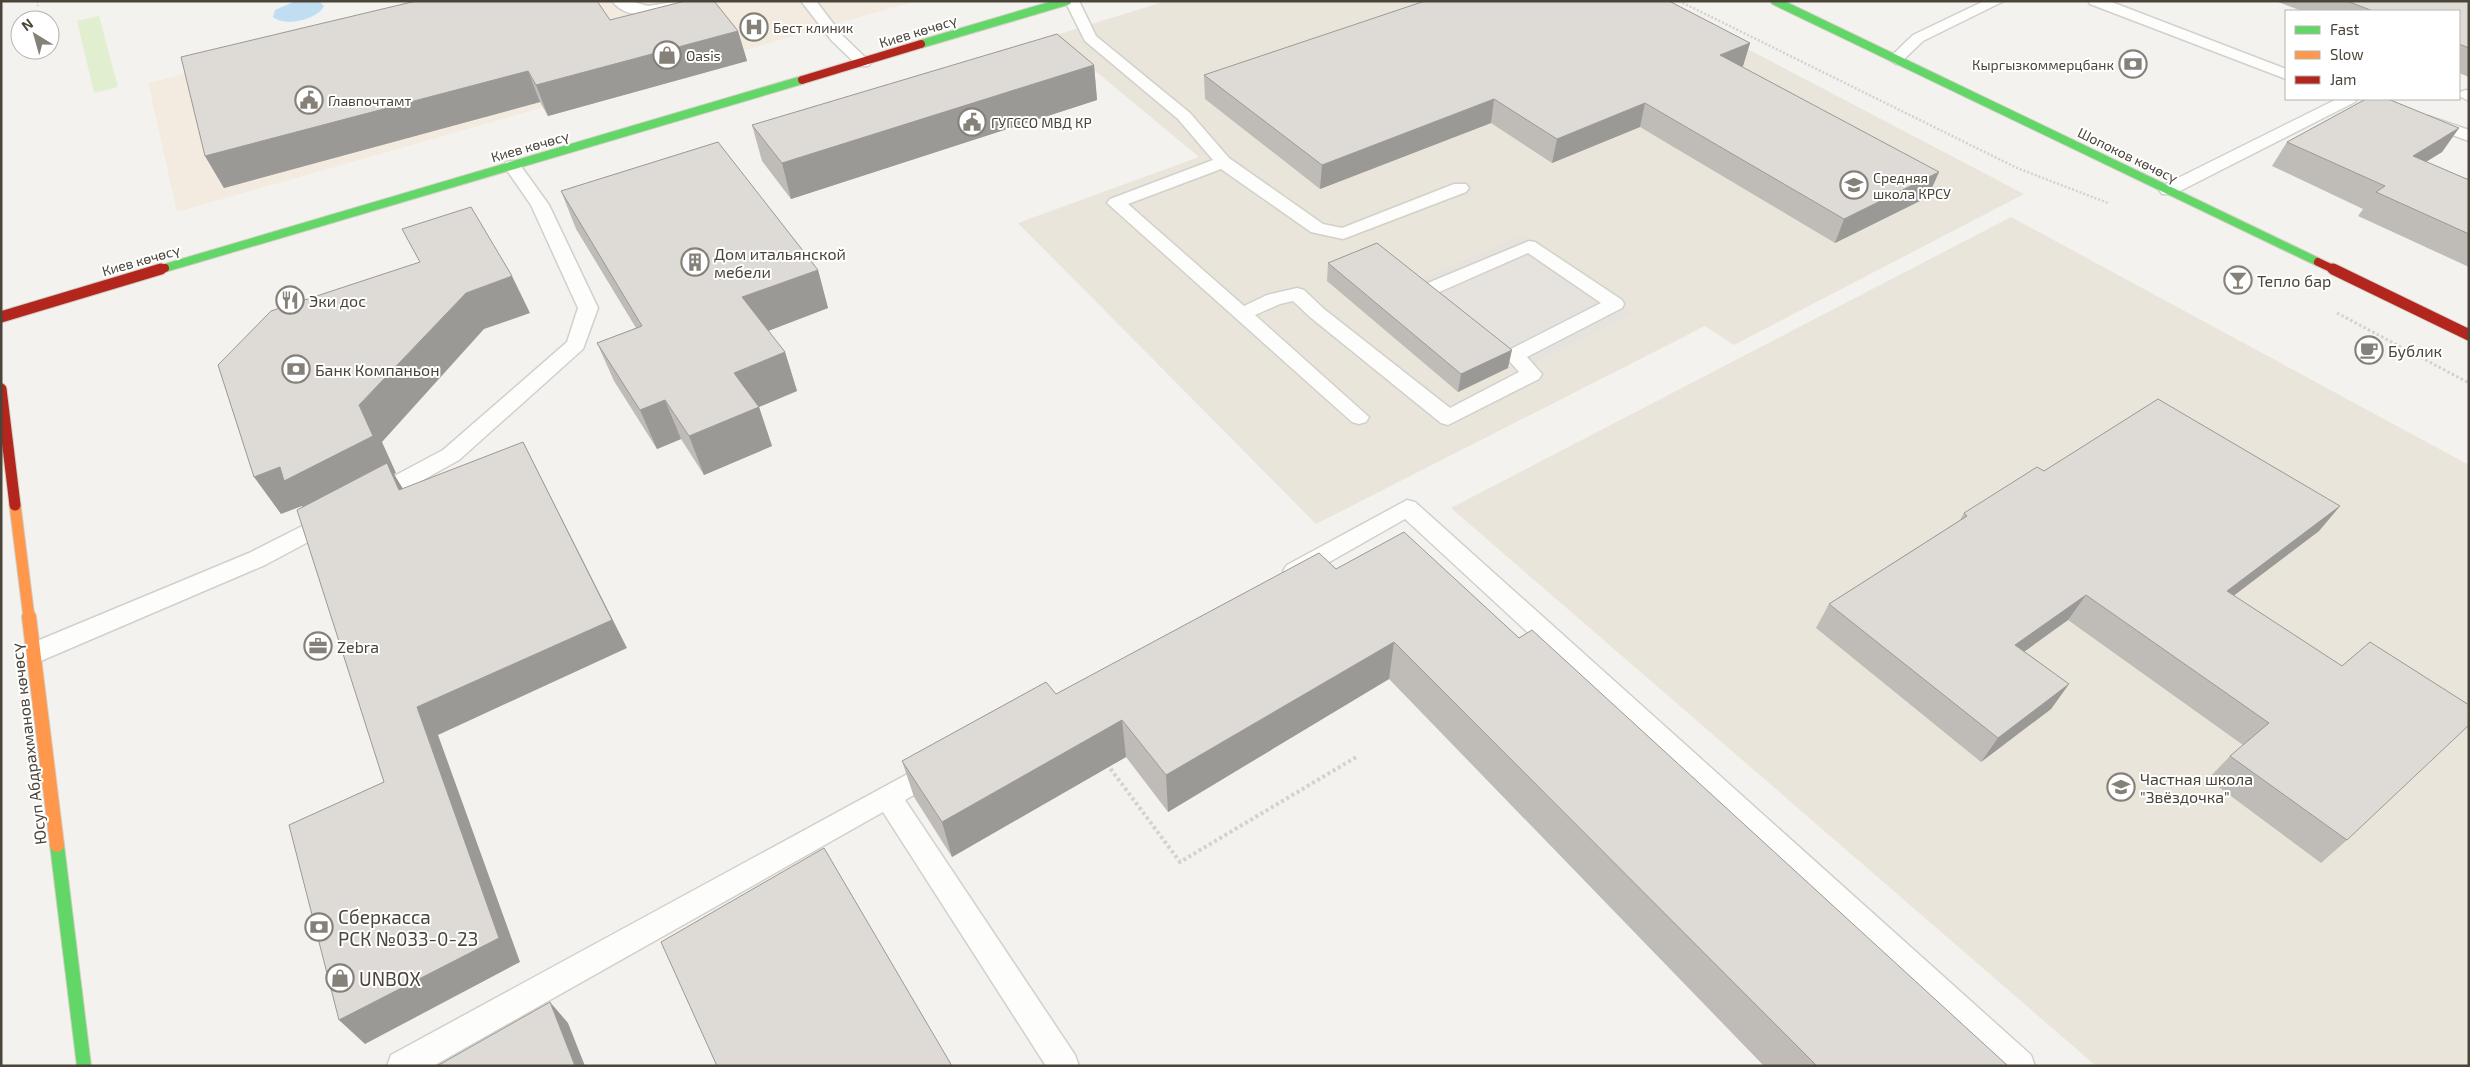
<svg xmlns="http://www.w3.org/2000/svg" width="2470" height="1067" font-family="'Exo 2',sans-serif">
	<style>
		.commercial { fill: #f3ebdf }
		.education { fill: #eae5da }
		.green { fill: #e1eecf }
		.parking { fill: #e6e3df }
		.water { fill: #c0ddf1 }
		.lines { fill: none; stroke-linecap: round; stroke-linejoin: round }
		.lane-casing { stroke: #d2d0cb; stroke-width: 3 }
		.fast-far1-casing { stroke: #d3cfc5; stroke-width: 10 }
		.fast-casing { stroke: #d3cfc5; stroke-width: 16 }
		.slow-far1-casing { stroke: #d3cfc5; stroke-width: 13 }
		.slow-casing { stroke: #d3cfc5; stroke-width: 16 }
		.jam-far1-casing { stroke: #d3cfc5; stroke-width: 10 }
		.jam-casing { stroke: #d3cfc5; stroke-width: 13 }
		.path-far2 { stroke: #d3d2cc; stroke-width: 2.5; stroke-dasharray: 2 2; stroke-linecap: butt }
		.path-far1 { stroke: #d3d2cc; stroke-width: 3; stroke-dasharray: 2.5 2.5; stroke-linecap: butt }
		.path { stroke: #d3d2cc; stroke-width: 4; stroke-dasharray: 3 3; stroke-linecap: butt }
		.lane { fill: #fdfdfc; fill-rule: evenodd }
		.fast-far1 { stroke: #63d668; stroke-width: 8 }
		.fast { stroke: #63d668; stroke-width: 14 }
		.slow-far1 { stroke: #ff974d; stroke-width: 11 }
		.slow { stroke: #ff974d; stroke-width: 14 }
		.jam-far1 { stroke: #b3261e; stroke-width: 8 }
		.jam { stroke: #b3261e; stroke-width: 11 }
		.wall { fill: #bfbcb8 }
		.shaded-wall { fill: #9b9996 }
		.building { fill: #dedbd6; stroke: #9b9996 }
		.labels { text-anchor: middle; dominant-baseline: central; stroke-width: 4; stroke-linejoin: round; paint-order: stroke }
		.far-poi-label { font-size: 14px; fill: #4b4439; stroke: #fff; text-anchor: start }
		.far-street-label { font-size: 14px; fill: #4b4439; stroke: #fff }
		.poi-label { font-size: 16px; fill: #4b4439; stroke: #fff; text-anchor: start }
		.street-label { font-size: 16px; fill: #4b4439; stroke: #fff }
		.near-poi-label { font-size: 19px; fill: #4b4439; stroke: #fff; text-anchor: start }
	</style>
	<rect width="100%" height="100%" fill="#f4f2ee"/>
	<polygon class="commercial" points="424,1 916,1 177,212 148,83 430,13"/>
	<g class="education">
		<polygon points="1166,1 1656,1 2024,194 1734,345 1705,326 1316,524 1018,223 1199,157 1053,36"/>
		<polygon points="2011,217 2469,465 2469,1066 2096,1066 1451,508"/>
	</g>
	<polygon class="green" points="99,16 118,87 94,93 77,21"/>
	<polygon class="parking" points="1522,235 1634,314 1523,369 1413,283"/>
	<path class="water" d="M 296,1 L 319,1 L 324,6 C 317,20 285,27 273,17 L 275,10 Z"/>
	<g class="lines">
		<g class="lane-casing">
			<g id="lane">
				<path d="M 612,1 L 630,1 L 648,6 L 681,1 L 705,1 L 703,4 C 678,11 632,27 612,1 Z"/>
				<polygon points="801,1 816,1 842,35 868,60 871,63 868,66 858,66 832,41"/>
				<polygon points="1065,1 1079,1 1096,36 1190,113 1229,158 1323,224 1342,228 1454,184 1466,184 1469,188 1466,192 1343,239 1311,232 1221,169 1128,204 1244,306 1267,295 1297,288 1304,290 1324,309 1450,408 1519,372 1504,355 1507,351 1601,303 1528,253 1437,293 1423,293 1421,289 1423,285 1529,241 1535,242 1622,300 1624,304 1622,308 1527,357 1542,374 1539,379 1448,425 1441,423 1310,317 1293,301 1280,304 1255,315 1369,417 1366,422 1359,424 1352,422 1107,203 1110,199 1213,160 1178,119 1085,41"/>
				<polygon points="1984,1 2004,1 1923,41 1901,62 1896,64 1888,59 1913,35"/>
				<polygon points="2088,1 2109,1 2286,69 2286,79 2090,4"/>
				<polygon points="2466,90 2469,91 2469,101 2459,96 2460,92"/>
				<polygon points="2337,99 2357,99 2355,102 2174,194 2162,194 2159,190 2162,186"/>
				<polygon points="2428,116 2469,130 2469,141 2422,124 2420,121 2422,118"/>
				<polygon points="512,161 518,162 549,205 598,308 583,349 459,460 382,503 374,505 366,503 363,497 366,491 443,450 567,342 578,308 531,205 504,166 506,162"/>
				<polygon points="1407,500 1415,502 2031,1055 2035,1066 1997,1066 1405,519 1303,577 1295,580 1287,577 1283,571 1287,565"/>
				<polygon points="330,512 338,514 341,520 338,526 265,565 43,660 34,663 25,660 22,653 25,646 249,553"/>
				<polygon points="937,758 946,761 950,769 946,777 905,800 1075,1055 1079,1066 1046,1066 883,812 433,1066 387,1066 391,1055"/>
			</g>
		</g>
		<g class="fast-far1-casing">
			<g id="fast-far1">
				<polyline points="1775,1 2318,262"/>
				<polyline points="921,44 1067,1"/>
				<polyline points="165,268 802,80"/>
			</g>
		</g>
		<g class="fast-casing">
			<polyline id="fast" points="57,845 84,1066"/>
		</g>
		<g class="slow-far1-casing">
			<polyline id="slow-far1" points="15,505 29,618"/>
		</g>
		<g class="slow-casing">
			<polyline id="slow" points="29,617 57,845"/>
		</g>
		<g class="jam-far1-casing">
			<g id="jam-far1">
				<polyline points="802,80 921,44"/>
				<polyline points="2318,262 2335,270"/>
				<polyline points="157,270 165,268"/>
			</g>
		</g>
		<g class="jam-casing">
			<g id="jam">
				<polyline points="2333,269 2469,335"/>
				<polyline points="1,317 161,269"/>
				<polyline points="1,389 15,505"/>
			</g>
		</g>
		<g class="path-far2">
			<polyline points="37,1 38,6"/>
			<polyline points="1679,1 2017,168 2108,203"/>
		</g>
		<polyline class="path-far1" points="2337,313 2469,383"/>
		<polyline class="path" points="1107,764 1180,862 1358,756"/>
		<use href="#lane" class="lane"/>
		<use href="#fast-far1" class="fast-far1"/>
		<use href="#fast" class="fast"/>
		<use href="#slow-far1" class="slow-far1"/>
		<use href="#slow" class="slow"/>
		<use href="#jam-far1" class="jam-far1"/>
		<use href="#jam" class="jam"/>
	</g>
	<g class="wall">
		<polygon points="2279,1 2469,1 2469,77 2459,73 2459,11 2302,11 2278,2"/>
		<polygon points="610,20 738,31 747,61 548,116 540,102 224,188 205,156"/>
		<polygon points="1750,43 1743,66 1742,67 1928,197 1835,243 1640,127 1552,163 1491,123 1320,189 1205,99 1204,75"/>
		<polygon points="1094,65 1097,100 791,199 762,161 752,125"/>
		<polygon points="2459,128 2442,152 2426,162 2469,180 2469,267 2358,216 2363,209 2272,166 2287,142"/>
		<polygon points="561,191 818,270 828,308 768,331 785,352 797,391 759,407 772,446 704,475 681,439 657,449 614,381 597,343 636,328 576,229"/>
		<polygon points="1328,263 1508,368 1458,392 1327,281"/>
		<polygon points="2044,471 2340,506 2319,531 2234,595 2347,840 2321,863 2208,779 2230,756 2243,745 2068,620 2024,651 2069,684 2051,709 1981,762 1816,628 1829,604 1960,520 1964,513"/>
		<polygon points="1336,569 1519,638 2008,1066 1764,1066 1389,679 1168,812 1126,757 952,857 914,797 902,761 1056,694"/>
	</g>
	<g class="shaded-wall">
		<polygon points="738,31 747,61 548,116 536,85"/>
		<polygon points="1750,43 1743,66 1713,79 1720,55"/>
		<polygon points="1094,65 1097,100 791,199 782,163"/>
		<polygon points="528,71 540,102 224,188 205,156"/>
		<polygon points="1494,99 1491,123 1320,189 1322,165"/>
		<polygon points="1645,103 1640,127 1552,163 1557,139"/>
		<polygon points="2459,128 2442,152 2396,180 2413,156"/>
		<polygon points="1939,172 1928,197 1835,243 1844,219"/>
		<polygon points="818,270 828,308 755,336 742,297"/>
		<polygon points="512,276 530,313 484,329 382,442 396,473 394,474 405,492 311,518 302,506 281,514 254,477 359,405 466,293"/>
		<polygon points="1512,350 1508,368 1458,392 1461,374"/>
		<polygon points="785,352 797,391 747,412 734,373"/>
		<polygon points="665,400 681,439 657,449 640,410"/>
		<polygon points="759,407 772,446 704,475 689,436"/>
		<polygon points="523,442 627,648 438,735 520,962 365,1044 339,1020 417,707"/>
		<polygon points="2340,506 2319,531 2207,616 2227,591"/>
		<polygon points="2086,595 2068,620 1999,670 2015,645"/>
		<polygon points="1394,642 1389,679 1168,812 1166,775"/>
		<polygon points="2069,684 2051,709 1981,762 1998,738"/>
		<polygon points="1122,720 1126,757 952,857 942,822"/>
		<polygon points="550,1002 568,1023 585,1066 575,1066"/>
	</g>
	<g class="building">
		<polygon points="416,1 597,1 610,20 685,1 714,1 738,31 536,85 528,71 205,156 181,57"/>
		<polygon points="1425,1 1669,1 1750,43 1720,55 1939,172 1844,219 1645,103 1557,139 1494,99 1322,165 1204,75"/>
		<polygon points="2347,1 2469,1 2469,48 2459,44 2459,11 2373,11"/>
		<polygon points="1057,34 1094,65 782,163 752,125"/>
		<polygon points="2366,99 2388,99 2459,128 2413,156 2469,180 2469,234 2376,192 2385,186 2287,142"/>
		<polygon points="718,142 818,270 742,297 785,352 734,373 759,407 689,436 665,400 640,410 597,343 642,326 561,191"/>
		<polygon points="471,207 512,276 466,293 359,405 373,436 284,481 280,467 254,477 218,365 271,311 420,262 402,229"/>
		<polygon points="1377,243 1512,350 1461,374 1328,263"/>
		<polygon points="2158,399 2340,506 2227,591 2342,666 2370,642 2469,705 2469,725 2347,840 2230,756 2269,723 2086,595 2015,645 2069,684 1998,738 1829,604 1967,516 1964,513 2037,467 2044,471"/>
		<polygon points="523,442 612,620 417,707 499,938 339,1020 289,825 384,782 297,510 387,463 399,490"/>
		<polygon points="1404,532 1519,638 1532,630 2008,1066 1817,1066 1394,642 1166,775 1122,720 942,822 902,761 1046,682 1056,694 1319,553 1336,569"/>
		<polygon points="824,848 952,1066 717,1066 661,942"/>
		<polygon points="550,1002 575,1066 437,1066"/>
	</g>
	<defs>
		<g id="hospital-ring" transform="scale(1.4375)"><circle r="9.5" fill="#fff" stroke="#868178" stroke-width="1.5"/><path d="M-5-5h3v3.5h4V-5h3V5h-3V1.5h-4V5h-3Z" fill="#868178"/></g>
		<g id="shop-ring" transform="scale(1.4375)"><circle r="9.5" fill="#fff" stroke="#868178" stroke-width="1.5"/><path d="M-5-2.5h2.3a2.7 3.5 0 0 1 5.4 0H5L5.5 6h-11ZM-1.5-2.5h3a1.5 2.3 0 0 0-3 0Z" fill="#868178"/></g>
		<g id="bank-ring" transform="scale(1.4375)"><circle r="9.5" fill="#fff" stroke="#868178" stroke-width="1.5"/><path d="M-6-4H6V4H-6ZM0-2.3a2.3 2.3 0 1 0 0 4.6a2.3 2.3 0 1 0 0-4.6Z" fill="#868178"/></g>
		<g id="civic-ring" transform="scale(1.4375)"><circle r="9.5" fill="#fff" stroke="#868178" stroke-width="1.5"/><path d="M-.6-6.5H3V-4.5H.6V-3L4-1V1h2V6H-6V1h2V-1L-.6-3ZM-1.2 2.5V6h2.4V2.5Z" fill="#868178"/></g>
		<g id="school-ring" transform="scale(1.4375)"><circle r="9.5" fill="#fff" stroke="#868178" stroke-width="1.5"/><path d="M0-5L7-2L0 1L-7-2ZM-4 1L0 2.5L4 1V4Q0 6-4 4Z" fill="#868178"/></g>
		<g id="building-ring" transform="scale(1.4375)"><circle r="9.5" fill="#fff" stroke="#868178" stroke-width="1.5"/><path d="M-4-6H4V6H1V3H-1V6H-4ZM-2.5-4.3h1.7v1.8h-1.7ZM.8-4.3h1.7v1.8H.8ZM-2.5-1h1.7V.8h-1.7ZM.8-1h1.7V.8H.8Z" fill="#868178"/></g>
		<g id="bar-ring" transform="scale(1.4375)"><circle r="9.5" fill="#fff" stroke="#868178" stroke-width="1.5"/><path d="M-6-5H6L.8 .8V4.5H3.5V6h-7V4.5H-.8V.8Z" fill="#868178"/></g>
		<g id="restaurant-ring" transform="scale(1.4375)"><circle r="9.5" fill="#fff" stroke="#868178" stroke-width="1.5"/><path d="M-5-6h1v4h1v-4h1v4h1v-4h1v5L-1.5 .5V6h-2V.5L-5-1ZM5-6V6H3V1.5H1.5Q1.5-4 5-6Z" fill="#868178"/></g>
		<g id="cafe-ring" transform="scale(1.4375)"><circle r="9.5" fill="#fff" stroke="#868178" stroke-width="1.5"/><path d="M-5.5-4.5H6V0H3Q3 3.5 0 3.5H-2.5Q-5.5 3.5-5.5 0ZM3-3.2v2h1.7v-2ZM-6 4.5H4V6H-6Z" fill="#868178"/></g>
		<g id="office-ring" transform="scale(1.4375)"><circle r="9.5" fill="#fff" stroke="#868178" stroke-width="1.5"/><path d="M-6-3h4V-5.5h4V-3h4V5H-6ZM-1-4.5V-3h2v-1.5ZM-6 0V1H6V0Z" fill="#868178"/></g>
	</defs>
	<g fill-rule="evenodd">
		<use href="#hospital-ring" x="754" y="27"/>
		<use href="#shop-ring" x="667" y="55"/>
		<use href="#bank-ring" x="2133" y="64"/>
		<use href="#civic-ring" x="309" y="100"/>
		<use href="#civic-ring" x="972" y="122"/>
		<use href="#school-ring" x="1854" y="185"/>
		<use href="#building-ring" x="695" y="262"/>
		<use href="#bar-ring" x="2238" y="280"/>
		<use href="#restaurant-ring" x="290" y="300"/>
		<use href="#cafe-ring" x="2369" y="350"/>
		<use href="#bank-ring" x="296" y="369"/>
		<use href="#office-ring" x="318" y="646"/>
		<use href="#school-ring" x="2121" y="787"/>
		<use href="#bank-ring" x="319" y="927"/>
		<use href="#shop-ring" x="340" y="978"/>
	</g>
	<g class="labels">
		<g class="far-poi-label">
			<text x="773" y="27">Бест клиник</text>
			<text x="686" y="55">Oasis</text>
			<text x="2114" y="64" text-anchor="end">Кыргызкоммерцбанк</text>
			<text x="328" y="100">Главпочтамт</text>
			<text x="991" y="122">ГУГССО МВД КР</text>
			<text x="1873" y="177">Средняя<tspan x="1873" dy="16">школа КРСУ</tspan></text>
		</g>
		<g class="far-street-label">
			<text transform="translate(918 31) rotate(-17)">Киев көчөсү</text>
			<text transform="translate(530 146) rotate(-16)">Киев көчөсү</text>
			<text transform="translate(2128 155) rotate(26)">Шопоков көчөсү</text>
			<text transform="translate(141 260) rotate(-16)">Киев көчөсү</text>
		</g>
		<g class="poi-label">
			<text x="714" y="253">Дом итальянской<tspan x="714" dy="18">мебели</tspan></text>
			<text x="2257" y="280">Тепло бар</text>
			<text x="309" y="300">Эки дос</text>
			<text x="2388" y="350">Бублик</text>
			<text x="315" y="369">Банк Компаньон</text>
			<text x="337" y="646">Zebra</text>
			<text x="2140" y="778">Частная школа<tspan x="2140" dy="18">"Звёздочка"</tspan></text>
		</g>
		<g class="street-label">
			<text transform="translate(28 744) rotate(-97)">Юсуп Абдрахманов көчөсү</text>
		</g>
		<g class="near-poi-label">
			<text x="338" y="916">Сберкасса<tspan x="338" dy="22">РСК №033-0-23</tspan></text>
			<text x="359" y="978">UNBOX</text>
		</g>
	</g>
	<rect width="2470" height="1067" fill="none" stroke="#4b4439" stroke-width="5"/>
	<rect x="2285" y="10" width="175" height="90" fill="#ffffff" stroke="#b7b4b0"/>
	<rect x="2295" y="26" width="25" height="8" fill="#63d668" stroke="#b7b4b0"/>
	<text x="2330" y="35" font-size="15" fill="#4b4439">Fast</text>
	<rect x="2295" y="51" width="25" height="8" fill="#ff974d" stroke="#b7b4b0"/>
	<text x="2330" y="60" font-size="15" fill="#4b4439">Slow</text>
	<rect x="2295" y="76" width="25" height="8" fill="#b3261e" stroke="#b7b4b0"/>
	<text x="2330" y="85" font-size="15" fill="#4b4439">Jam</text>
	<g transform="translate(35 35) rotate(323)"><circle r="24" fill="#ffffff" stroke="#b7b4b0"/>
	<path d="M0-4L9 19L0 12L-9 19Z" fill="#868178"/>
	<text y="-8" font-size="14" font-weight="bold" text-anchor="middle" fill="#4b4439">N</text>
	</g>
</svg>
